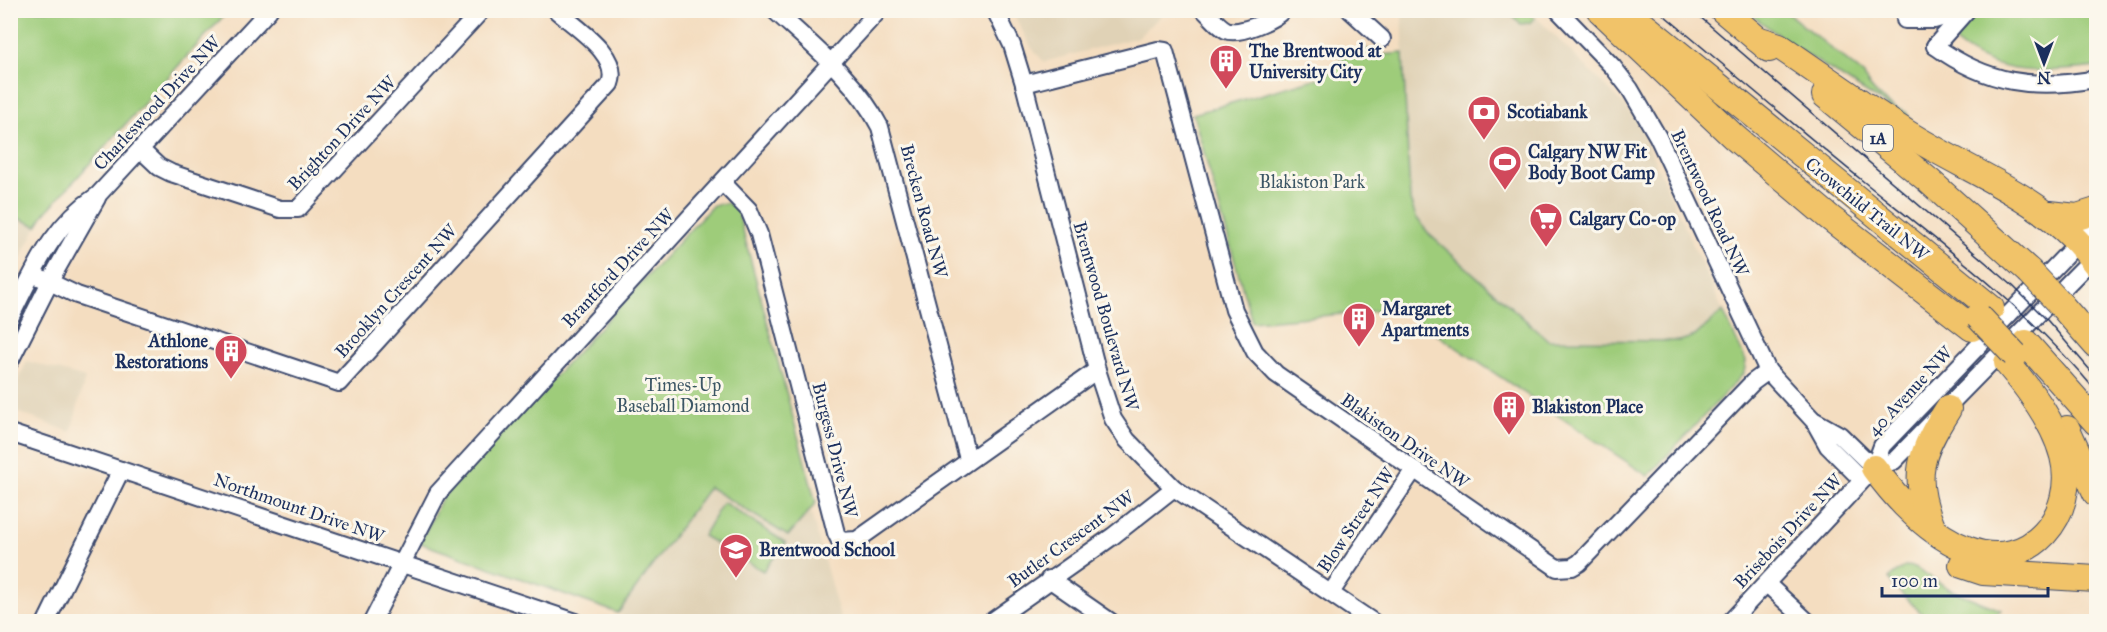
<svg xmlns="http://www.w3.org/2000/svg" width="2107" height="632" font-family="'IM FELL Great Primer',serif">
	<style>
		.built { fill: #e0d2b6 }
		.green { fill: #9ecc7a; stroke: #5c7e6c; stroke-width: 1.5 }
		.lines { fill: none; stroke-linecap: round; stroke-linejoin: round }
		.minor-casing { stroke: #3c496d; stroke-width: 20 }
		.highway-casing { stroke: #3c496d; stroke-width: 28 }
		.minor { stroke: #fff; stroke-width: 16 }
		.highway { stroke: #f1c369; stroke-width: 26 }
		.tram { stroke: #1b2f5e; stroke-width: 1.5 }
		.highway-bridge-casing { stroke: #3c496d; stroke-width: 28; stroke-linecap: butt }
		.highway-bridge { stroke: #f1c369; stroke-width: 26 }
		.labels { text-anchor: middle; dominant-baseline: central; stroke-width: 6; stroke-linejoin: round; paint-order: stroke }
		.shield { fill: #fbf7ec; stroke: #5e6b89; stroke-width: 1.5 }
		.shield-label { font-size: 16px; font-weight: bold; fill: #1b2f5e }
		.poi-label { font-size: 18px; font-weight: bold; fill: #1b2f5e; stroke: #fbf7ec; text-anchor: start }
		.street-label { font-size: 18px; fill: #1b2f5e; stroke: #fbf7ec }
		.park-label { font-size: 18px; fill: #3c5665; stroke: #fbf7ec }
	</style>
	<rect width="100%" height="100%" fill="#fbf7ec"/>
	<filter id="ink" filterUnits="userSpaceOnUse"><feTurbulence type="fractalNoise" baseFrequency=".0167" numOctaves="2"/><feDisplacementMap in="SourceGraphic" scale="12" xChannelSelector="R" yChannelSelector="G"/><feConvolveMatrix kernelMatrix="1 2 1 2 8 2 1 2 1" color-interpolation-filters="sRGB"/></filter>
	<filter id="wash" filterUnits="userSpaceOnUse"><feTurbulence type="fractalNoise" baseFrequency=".008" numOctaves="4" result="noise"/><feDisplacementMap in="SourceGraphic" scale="24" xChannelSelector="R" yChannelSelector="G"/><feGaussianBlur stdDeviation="1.35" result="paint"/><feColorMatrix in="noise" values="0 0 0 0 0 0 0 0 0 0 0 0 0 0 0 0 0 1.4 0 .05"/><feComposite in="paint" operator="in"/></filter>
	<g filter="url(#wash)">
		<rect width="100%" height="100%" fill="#f4ddc0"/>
		<g class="built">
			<polygon points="1012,11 1166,11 1138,37 1044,62 1031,47"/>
			<polygon points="1402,11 1526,11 1537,18 1623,104 1638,124 1723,311 1695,336 1680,341 1549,340 1430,235 1416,217 1410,201"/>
			<polygon points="11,215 37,226 11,279"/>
			<polygon points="27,361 85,378 71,432 11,410 11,395"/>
			<polygon points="709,487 787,536 810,509 841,621 630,622 618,613"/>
		</g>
		<g class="green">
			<polygon points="10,11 11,10 228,11 45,213 37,226 11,215"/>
			<polygon points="1507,11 1527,11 1535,18 1529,23 1521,24"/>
			<path d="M 1746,11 L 1785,11 L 1864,75 C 1868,90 1890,108 1906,112 L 1911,121 L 1796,48 Z"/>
			<path d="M 1973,11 L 2096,11 L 2096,67 C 2046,73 1997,77 1955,42 L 1954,35 Z"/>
			<polygon points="1362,47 1380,55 1403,53 1410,200 1416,217 1430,235 1548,340 1680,341 1695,336 1723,311 1746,361 1744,373 1648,476 1399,309 1252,322 1193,114 1325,76 1346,55 1352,55"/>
			<polygon points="729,203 737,209 816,503 788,536 709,487 618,613 420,543 442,498 713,205"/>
			<polygon points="723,502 786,543 763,571 703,536"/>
			<polygon points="1905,566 1915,567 1951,590 2001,610 1989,621 1930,621 1894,587 1889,578"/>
		</g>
	</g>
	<g filter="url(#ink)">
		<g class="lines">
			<g class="minor-casing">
				<g id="minor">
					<path d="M 774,10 C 813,46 856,80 880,127 L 968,459"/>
					<polyline points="995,10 1012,45 1024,84 1097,370 1113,419 1127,440 1174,488 1373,622"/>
					<path d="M 1204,10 C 1211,16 1218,26 1226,30 C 1238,36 1274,20 1283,10"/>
					<polyline points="1350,10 1382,39"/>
					<polyline points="1558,10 1613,67 1630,89 1658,137 1768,371 1814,421 1828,446 1862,480"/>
					<polyline points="1905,20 1934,20 1951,15"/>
					<path d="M 1935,46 C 1987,84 2035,90 2096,79"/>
					<polyline points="1935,46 1967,10"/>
					<polyline points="1024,84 1158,50 1165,51 1234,310 1255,352 1276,374 1557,568 1572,567 1579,563 1753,382 1768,371"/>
					<polyline points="141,150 159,167 171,173 280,209 298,209 482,10"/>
					<polyline points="723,183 749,210 759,234 836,533 840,541 857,540 1097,370"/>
					<path d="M 33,274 L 77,295 L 339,383 L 610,84 C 621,55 576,28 556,10"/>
					<path d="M 10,318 C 35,269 51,226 98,195 L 269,10"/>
					<polyline points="10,361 56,270 97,198"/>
					<polyline points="1815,421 1840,435 1874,468"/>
					<polyline points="10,433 576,622"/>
					<polyline points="1874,468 1894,461 2096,255"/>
					<polyline points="1049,579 1111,622"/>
					<polyline points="1767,584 1808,622"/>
					<polyline points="1332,591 1413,471"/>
					<polyline points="46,622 121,470"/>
					<polyline points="372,622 438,493 879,10"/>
					<polyline points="991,622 1113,536 1174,488"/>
					<polyline points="1730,622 1874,468 1882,446 2096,224"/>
				</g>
			</g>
			<g class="highway-casing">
				<g id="highway">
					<polyline points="1600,10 1734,137 1830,218 1972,328"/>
					<polyline points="1625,10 1991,308"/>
					<polyline points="1723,10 1769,49"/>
					<path d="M 1757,39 L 1779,46 C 1822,75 1864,106 1907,133 C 1974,175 2048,198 2096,264"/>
					<polyline points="1825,95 1928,180 2029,271"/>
					<polyline points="2050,214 2077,217 2096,211"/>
					<polyline points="2061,305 2096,345"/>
					<polyline points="2026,343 2096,422"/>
					<polyline points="2067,429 2096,493"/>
					<path d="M 1874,468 C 1897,500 1931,536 1969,550 C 2030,573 2078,514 2063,456 C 2054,422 2030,390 2007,363"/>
					<path d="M 1932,527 C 1911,477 1920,453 1948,409"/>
					<polyline points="1962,565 1983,572 2096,579"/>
				</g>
			</g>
			<use href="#minor" class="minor"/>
			<use href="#highway" class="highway"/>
			<g class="tram">
				<path d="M 1658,10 C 1727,68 1795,126 1864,182 C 1947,248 2028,309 2096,391"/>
				<polyline points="1692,10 2013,286 2048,321 2096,377"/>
			</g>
			<g class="highway-bridge-casing">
				<g id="highway-bridge">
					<polyline points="2029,271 2061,305"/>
					<polyline points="1978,316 2015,355"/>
				</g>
			</g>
			<use href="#highway-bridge" class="highway-bridge"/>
		</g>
	</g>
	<defs>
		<g id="building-pin" transform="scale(1.725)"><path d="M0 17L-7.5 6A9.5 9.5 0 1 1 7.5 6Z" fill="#d1495b" stroke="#fbf7ec"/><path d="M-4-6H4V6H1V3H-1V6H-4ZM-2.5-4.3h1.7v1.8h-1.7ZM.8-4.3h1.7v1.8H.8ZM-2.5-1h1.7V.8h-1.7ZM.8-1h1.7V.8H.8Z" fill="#fff"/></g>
		<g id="bank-pin" transform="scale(1.725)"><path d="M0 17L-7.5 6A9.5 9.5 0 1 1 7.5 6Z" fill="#d1495b" stroke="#fbf7ec"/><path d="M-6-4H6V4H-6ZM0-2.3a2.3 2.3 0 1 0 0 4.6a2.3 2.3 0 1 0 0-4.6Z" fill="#fff"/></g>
		<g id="stadium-pin" transform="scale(1.725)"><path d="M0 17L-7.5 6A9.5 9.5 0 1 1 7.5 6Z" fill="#d1495b" stroke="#fbf7ec"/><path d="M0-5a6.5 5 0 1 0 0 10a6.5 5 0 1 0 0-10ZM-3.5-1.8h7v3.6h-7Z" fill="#fff"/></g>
		<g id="supermarket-pin" transform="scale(1.725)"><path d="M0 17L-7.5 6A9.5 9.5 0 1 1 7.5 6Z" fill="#d1495b" stroke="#fbf7ec"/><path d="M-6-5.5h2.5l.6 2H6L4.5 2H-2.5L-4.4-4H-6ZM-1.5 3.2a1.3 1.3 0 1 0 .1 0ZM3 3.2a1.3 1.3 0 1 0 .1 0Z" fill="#fff"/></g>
		<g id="school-pin" transform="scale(1.725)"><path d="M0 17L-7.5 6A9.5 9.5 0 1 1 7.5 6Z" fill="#d1495b" stroke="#fbf7ec"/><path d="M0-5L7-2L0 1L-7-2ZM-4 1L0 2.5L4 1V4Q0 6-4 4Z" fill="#fff"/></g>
	</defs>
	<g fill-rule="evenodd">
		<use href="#building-pin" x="1226" y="61"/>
		<use href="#bank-pin" x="1484" y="112"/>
		<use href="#stadium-pin" x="1505" y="162"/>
		<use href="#supermarket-pin" x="1546" y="219"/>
		<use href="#building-pin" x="1359" y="319"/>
		<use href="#building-pin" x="231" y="351"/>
		<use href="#building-pin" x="1509" y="407"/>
		<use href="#school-pin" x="736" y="550"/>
	</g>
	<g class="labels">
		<rect class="shield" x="1863" y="125" width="30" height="26" rx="4.5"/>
		<g class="shield-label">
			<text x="1878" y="138">1A</text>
		</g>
		<g class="poi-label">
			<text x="1249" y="51">The Brentwood at<tspan x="1249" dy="21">University City</tspan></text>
			<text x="1507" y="112">Scotiabank</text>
			<text x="1528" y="152">Calgary NW Fit<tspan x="1528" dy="21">Body Boot Camp</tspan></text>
			<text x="1569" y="219">Calgary Co-op</text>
			<text x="1382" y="309">Margaret<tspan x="1382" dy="21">Apartments</tspan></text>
			<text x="208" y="341" text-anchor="end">Athlone<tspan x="208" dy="21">Restorations</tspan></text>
			<text x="1532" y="407">Blakiston Place</text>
			<text x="759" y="550">Brentwood School</text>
		</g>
		<g class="street-label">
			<text transform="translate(157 103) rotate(-47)">Charleswood Drive NW</text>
			<text transform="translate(342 133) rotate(-47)">Brighton Drive NW</text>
			<text transform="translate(1710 203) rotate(65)">Brentwood Road NW</text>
			<text transform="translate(1867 209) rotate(39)">Crowchild Trail NW</text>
			<text transform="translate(924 211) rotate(75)">Brecken Road NW</text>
			<text transform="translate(618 268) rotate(-47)">Brantford Drive NW</text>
			<text transform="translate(396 291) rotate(-48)">Brooklyn Crescent NW</text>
			<text transform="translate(1106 316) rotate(74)">Brentwood Boulevard NW</text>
			<text transform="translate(1910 391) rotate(-47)">40 Avenue NW</text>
			<text transform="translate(1405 441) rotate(35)">Blakiston Drive NW</text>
			<text transform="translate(835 450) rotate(76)">Burgess Drive NW</text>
			<text transform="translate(299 508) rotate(19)">Northmount Drive NW</text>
			<text transform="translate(1356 520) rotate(-56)">Blow Street NW</text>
			<text transform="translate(1788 531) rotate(-47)">Brisebois Drive NW</text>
			<text transform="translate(1071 539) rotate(-36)">Butler Crescent NW</text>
		</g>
		<g class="park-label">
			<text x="1312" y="182">Blakiston Park</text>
			<text x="683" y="385">Times-Up<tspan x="683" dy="21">Baseball Diamond</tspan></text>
		</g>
	</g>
	<rect width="2107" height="632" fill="none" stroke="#fbf7ec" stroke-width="36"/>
	<g transform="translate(2044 63) rotate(180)" stroke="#fbf7ec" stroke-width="4.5" paint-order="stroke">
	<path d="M0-4.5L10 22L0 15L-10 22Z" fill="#1b2f5e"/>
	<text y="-9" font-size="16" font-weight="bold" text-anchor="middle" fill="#1b2f5e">N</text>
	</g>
	<path d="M1882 587v9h166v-9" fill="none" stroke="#1b2f5e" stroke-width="3"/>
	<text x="1891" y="587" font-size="18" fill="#1b2f5e" stroke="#fbf7ec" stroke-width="4.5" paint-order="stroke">100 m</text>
</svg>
